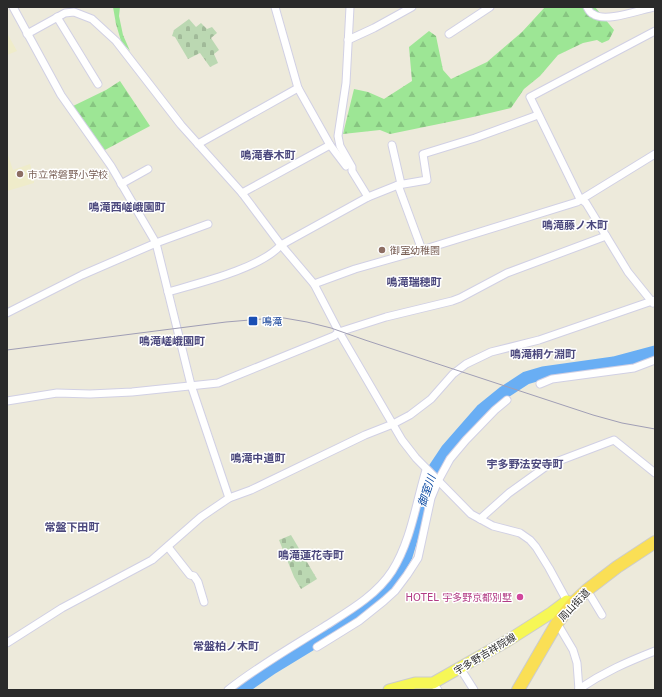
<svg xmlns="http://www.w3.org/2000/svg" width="662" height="697" font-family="'DejaVu Sans','Noto Sans JP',sans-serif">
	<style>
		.education { fill: #efecca }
		.forest { fill: url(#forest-firs) }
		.cemetery { fill: url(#cemetery-stones) }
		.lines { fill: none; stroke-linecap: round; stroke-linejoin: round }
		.river { stroke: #69aef4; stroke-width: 13 }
		.minor-casing { stroke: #d1d0e4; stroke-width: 9 }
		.primary-casing { stroke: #ccc; stroke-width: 13 }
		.trunk-casing { stroke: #ccc; stroke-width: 14 }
		.minor { stroke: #fff; stroke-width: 7 }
		.primary { stroke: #f6f756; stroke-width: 11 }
		.trunk { stroke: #fadf55; stroke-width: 12 }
		.tram { stroke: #a09eb5; stroke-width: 1 }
		.education-dot { fill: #8d6e63; stroke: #fff; stroke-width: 1.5 }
		.transit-dot { fill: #1a4fb4; stroke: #fff; stroke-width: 1.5 }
		.hotel-dot { fill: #d1479c; stroke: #fff; stroke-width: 1.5 }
		.labels { text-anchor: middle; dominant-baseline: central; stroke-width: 3; stroke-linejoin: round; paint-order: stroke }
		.education-label { font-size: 10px; fill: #785e54; stroke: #fff; text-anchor: start }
		.transit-label { font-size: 10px; fill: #164399; stroke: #fff; text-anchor: start }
		.hotel-label { font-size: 10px; fill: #b23c85; stroke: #fff; text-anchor: end }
		.street-label { font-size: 10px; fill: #2a2a2a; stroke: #fff }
		.neighbourhood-label { font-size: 11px; font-weight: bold; fill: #4b487d; stroke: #fff }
		.water-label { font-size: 11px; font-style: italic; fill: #0747a1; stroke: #fff }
	</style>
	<defs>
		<pattern id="forest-firs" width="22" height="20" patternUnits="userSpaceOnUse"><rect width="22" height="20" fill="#9de695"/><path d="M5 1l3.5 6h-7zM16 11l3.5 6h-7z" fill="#87c581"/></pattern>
		<pattern id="cemetery-stones" width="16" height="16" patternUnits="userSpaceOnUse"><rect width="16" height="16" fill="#bbd8b2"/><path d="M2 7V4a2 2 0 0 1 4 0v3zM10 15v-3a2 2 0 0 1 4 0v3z" fill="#a1ba99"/></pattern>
	</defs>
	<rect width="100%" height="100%" fill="#edeadb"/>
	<g class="education">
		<polygon points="7,33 17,51 7,55"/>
		<polygon points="7,152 13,170 30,164 34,178 34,183 7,191"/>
	</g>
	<g class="forest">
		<polygon points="113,7 120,7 119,16 123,35 130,51 121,41 116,24"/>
		<polygon points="545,7 595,7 614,30 609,40 602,43 597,40 583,43 558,55 540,76 524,89 511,108 473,117 390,134 380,130 343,134 354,89 368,92 384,99 412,81 409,47 429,31 436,36 443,70 451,79 487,62 522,32"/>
		<polygon points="120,81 150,126 103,151 71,107 106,90"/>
	</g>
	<g class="cemetery">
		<polygon points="189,19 196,27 201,23 207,29 212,27 217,33 211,38 219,50 214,54 218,63 210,67 200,53 188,59 175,37 172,36 174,30"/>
		<polygon points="291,535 317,579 301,589 294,577 279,540"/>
	</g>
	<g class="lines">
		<polyline class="river" points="240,690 272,668 354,618 378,599 389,586 406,556 431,474 447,450 482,410 503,393 526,378 543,373 614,363 655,352"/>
		<g class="minor-casing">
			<g id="minor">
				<polyline points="275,7 298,88 330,145 346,166"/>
				<polyline points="350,7 346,83 338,136 340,146 352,167 352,171 368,197"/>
				<path d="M 587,7 C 588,9 590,13 593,14 C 605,23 639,10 654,7"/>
				<polyline points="57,17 98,84"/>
				<polyline points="27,34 65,13 74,12 92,19 116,41 181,125 242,193 281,245 314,284 339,332 402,440 416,458 471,514 493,526 520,533 530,540 536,547 549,568 567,601"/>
				<polyline points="449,34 490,7"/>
				<polyline points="348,40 374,28 412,7"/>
				<polyline points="198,144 298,88"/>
				<polyline points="392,145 401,184"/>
				<polyline points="121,184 148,169"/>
				<polyline points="398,185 422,250"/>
				<polyline points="242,193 330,145"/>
				<polyline points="314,284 355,269 422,250 577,202 655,154"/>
				<path d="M 168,292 C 199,283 259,269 281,245 L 368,197 L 398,185 L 427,180 L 423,154 L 475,138 L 538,115"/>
				<polyline points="653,303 628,272 586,203 579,197 530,97 655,31"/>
				<polyline points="7,313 82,275 156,243 208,224"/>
				<polyline points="540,384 552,379 634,368 655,360"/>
				<polyline points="7,401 57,393 90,394 132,392 218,383 334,336 339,332 386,317 452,301 460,298 507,273 606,236"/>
				<polyline points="229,498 251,490 365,435 393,424 410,415 431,399 453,374 466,364 491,352 539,340 655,300"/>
				<polyline points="480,519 509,493 548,465 614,440 655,473"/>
				<polyline points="168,547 190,575 194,576 198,582 204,602"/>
				<polyline points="587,590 602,615"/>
				<polyline points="557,623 573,650 577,663 579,690"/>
				<polyline points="7,643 62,608 152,560 201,517 229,498 191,385 156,243 111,166 61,95 13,7"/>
				<polyline points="317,647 359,621 384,601 395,591 407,575 418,558 431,498 438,481 450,459 466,440 495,410 507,400"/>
				<polyline points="460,668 474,690"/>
				<polyline points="433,683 438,690"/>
				<path d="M 579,689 C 604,672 627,662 655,651"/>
				<path d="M 228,690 C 257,667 290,648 322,628 C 347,612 376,596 392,571 C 411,541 416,503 426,470"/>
			</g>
		</g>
		<g class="primary-casing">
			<polyline id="primary" points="389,690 415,683 433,683 507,641 551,613 567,601 572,604"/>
		</g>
		<g class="trunk-casing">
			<polyline id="trunk" points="518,690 557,623 572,604 587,590 617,567 655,542"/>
		</g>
		<use href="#minor" class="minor"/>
		<use href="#primary" class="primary"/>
		<use href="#trunk" class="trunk"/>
		<polyline class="tram" points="7,350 226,322 274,318 284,318 307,322 331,328 365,340 593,415 622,423 655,429"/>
	</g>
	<g class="education-dot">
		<circle cx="20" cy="174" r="4"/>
		<circle cx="382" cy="250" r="4"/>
	</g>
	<rect class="transit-dot" x="248" y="316" width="10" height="10" rx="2"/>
	<circle class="hotel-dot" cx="520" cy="597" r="4"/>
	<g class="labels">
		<g class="education-label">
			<text x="28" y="174">市立常磐野小学校</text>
			<text x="390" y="250">御室幼稚園</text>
		</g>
		<g class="transit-label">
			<text x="262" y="321">鳴滝</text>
		</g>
		<g class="hotel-label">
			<text x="512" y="597">HOTEL 宇多野京都別墅</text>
		</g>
		<g class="street-label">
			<text transform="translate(574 605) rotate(-47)">周山街道</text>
			<text transform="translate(485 654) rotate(-31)">宇多野吉祥院線</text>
		</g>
		<g class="neighbourhood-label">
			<text x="268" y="155">鳴滝春木町</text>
			<text x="127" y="207">鳴滝西嵯峨園町</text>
			<text x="575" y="225">鳴滝藤ノ木町</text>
			<text x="414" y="282">鳴滝瑞穂町</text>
			<text x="172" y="341">鳴滝嵯峨園町</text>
			<text x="543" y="354">鳴滝桐ケ淵町</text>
			<text x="258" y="458">鳴滝中道町</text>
			<text x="525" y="464">宇多野法安寺町</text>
			<text x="72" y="527">常盤下田町</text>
			<text x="311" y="555">鳴滝蓮花寺町</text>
			<text x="226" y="646">常盤柏ノ木町</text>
		</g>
		<g class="water-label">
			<text transform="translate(427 491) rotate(-71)">御室川</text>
		</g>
	</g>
	<rect width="662" height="697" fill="none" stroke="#2a2a2a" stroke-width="16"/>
</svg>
